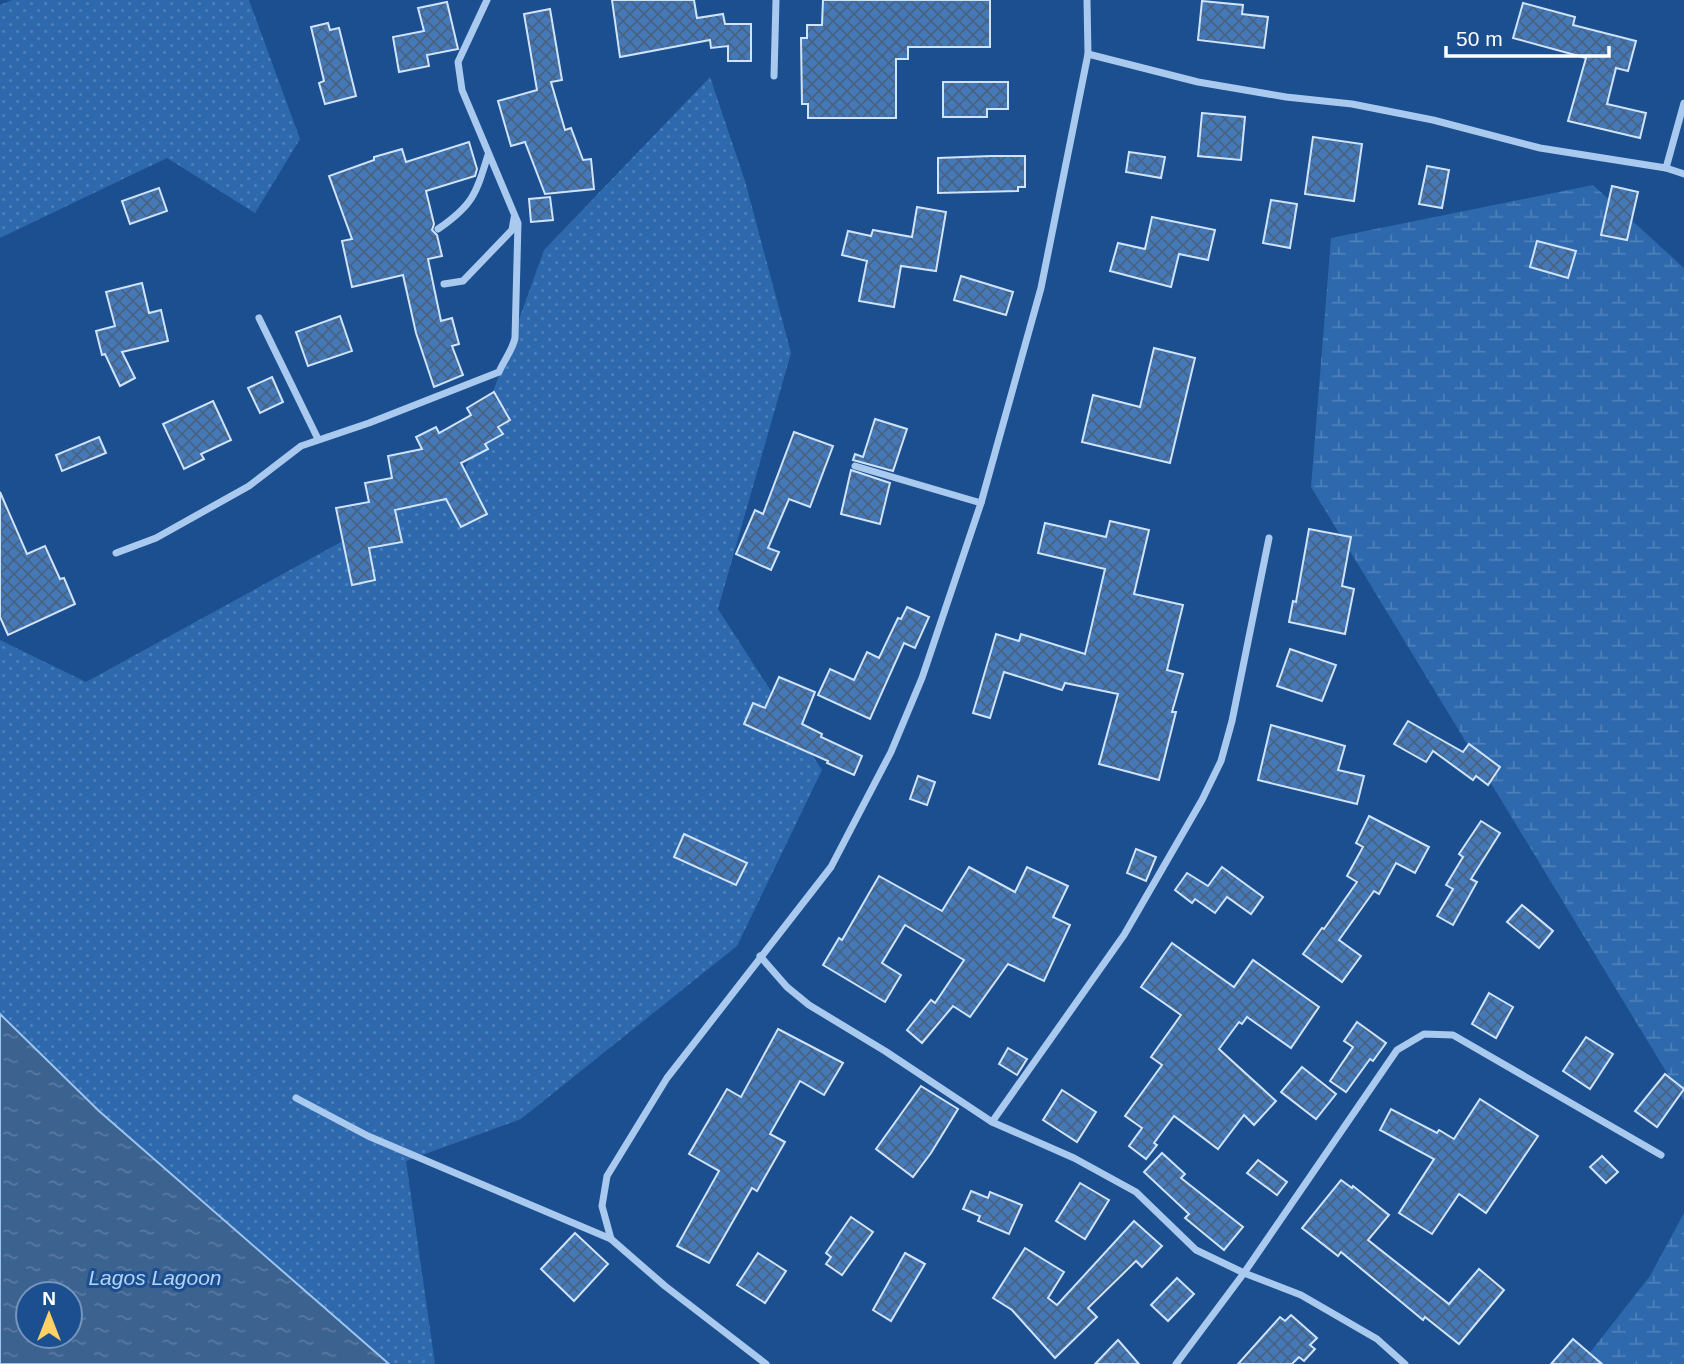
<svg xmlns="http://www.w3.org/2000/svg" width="1684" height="1364" font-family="Helvetica,sans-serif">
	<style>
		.grass { fill: url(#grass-dots) }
		.wetland { fill: url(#wetland-marsh) }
		.water { fill: url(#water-ripples); stroke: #9cc4f0; stroke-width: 2; fill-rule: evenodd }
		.building { fill: url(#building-cross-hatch); stroke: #cfe3fa; stroke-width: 2 }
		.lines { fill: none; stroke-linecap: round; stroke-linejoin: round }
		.street { stroke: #a9c9ee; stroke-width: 7 }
		.labels { text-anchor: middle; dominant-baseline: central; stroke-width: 6; stroke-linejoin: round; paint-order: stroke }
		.water-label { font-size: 21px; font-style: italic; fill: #b5d3f5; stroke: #1b4f8f }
	</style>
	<defs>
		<pattern id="grass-dots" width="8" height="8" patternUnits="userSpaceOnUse" patternTransform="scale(1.75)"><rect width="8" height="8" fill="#2e69ad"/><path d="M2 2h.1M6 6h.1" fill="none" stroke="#4d80b9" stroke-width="1.8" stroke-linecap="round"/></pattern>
		<pattern id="wetland-marsh" width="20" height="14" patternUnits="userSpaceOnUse" patternTransform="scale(1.75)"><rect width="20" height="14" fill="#2e69ad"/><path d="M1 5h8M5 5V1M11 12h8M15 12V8" fill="none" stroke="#4d80b9"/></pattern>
		<pattern id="water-ripples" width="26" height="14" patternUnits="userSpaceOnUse" patternTransform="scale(1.75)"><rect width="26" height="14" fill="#3c6290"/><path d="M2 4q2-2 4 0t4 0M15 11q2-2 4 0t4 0" fill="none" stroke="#597aa1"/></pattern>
		<pattern id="building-cross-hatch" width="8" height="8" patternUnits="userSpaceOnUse" patternTransform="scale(1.75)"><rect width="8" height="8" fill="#4478b7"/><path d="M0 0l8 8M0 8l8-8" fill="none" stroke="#486282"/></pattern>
	</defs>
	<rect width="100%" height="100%" fill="#1b4f8f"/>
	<g class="grass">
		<polygon points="12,0 249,0 300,139 255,213 167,158 0,238 0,5"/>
		<polygon points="710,77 745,181 791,353 718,609 822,770 737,946 521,1119 406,1161 435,1364 389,1364 99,1111 0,1014 0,640 86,682 463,475 544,250"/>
	</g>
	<g class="wetland">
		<polygon points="1593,185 1684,268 1684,1101 1311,487 1331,238"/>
		<polygon points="1684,1213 1684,1364 1581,1364 1650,1276"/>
	</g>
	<path class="water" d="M 0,1014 L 99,1111 L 389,1364 L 0,1364 ZM 28,1294 L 70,1294 L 70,1336 L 28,1336 Z"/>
	<g class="building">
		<polygon points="612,0 694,0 697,18 723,14 725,24 751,24 751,61 728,61 728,46 711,48 710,40 620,57"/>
		<polygon points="823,0 990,0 990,47 908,47 908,59 896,59 896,118 808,118 808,104 802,104 801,38 807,38 807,25 822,25"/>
		<polygon points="1202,1 1243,5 1242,14 1268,17 1264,48 1198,40"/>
		<polygon points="447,2 458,49 427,55 429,66 399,72 393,37 424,31 418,8"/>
		<polygon points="1523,3 1575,17 1573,25 1636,41 1628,71 1616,68 1607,104 1646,113 1640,138 1568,121 1586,58 1513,38"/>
		<polygon points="550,9 562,80 551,82 565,130 571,128 583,160 591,159 594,189 545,194 525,142 511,146 498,101 537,90 524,14"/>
		<polygon points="328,23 330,30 339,28 356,96 325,104 319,83 324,81 311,27"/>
		<polygon points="943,82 1008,82 1008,109 987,109 987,117 943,117"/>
		<polygon points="1202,113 1245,117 1241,160 1198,156"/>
		<polygon points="1313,137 1362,144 1354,201 1305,194"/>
		<polygon points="469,142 477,169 475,176 426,191 434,224 432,230 437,235 442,256 428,259 441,321 452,318 459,344 452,346 463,375 434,387 416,333 403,275 352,287 342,241 352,239 329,176 374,160 374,157 402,149 406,162"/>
		<polygon points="1129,152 1165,157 1161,178 1126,172"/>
		<polygon points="991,156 1025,156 1025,187 1018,187 1018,191 938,193 938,158"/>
		<polygon points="1427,166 1449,170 1442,208 1419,204"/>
		<polygon points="1612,186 1638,192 1627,240 1601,235"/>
		<polygon points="159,188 167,211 130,224 122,201"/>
		<polygon points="550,197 553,220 531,222 529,199"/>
		<polygon points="1271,200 1297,204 1290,248 1263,243"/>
		<polygon points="917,207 946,212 936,271 901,266 894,307 859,301 867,261 842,255 848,231 871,236 873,230 912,237"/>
		<polygon points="1152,217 1215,230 1208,260 1179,254 1171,287 1110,271 1118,243 1145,249"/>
		<polygon points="1537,241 1576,251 1568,278 1530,267"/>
		<polygon points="961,276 1013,292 1006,315 954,300"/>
		<polygon points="142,283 149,313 161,310 168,341 122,352 135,378 120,386 105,354 102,355 96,331 115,326 106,292"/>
		<polygon points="340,316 352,351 308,366 296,332"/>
		<polygon points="1154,348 1195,358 1170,463 1082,442 1093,395 1140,407"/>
		<polygon points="272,377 283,402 260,413 248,388"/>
		<polygon points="494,392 510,420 498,427 503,434 485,444 488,449 461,463 487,514 461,527 446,499 395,510 402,542 369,548 375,580 352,585 336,508 369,502 365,483 392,478 388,456 422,449 416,437 436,427 439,433 471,415 467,408"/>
		<polygon points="213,401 231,440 201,454 204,459 184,469 163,424"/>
		<polygon points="875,419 907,429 893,471 853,460 855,454 863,457"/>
		<polygon points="794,432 833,446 810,507 789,499 768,548 779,552 771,570 736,554 755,510 763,514"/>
		<polygon points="99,437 106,453 62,471 56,455"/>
		<polygon points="851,470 890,483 880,524 841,514"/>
		<polygon points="0,492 27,554 45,546 60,579 64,578 75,604 8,635 0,617"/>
		<polygon points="1110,521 1149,530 1134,594 1183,605 1167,670 1183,674 1172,712 1176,712 1159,780 1099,764 1118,694 1065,683 1062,690 1004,672 990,718 973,713 996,634 1019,641 1021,634 1085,654 1105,569 1038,553 1045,523 1106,537"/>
		<polygon points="1309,529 1351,537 1342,586 1354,589 1345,634 1289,622 1293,601 1296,602"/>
		<polygon points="907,607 929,617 915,648 904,643 870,719 818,695 830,669 854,680 867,652 879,658 898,618 901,619"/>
		<polygon points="1290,649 1336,665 1322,701 1277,686"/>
		<polygon points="779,677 815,692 802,724 822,734 821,737 862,756 854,775 827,763 828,761 744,724 753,703 765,708"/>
		<polygon points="1408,721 1463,752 1469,744 1500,767 1488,785 1476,776 1473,780 1433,751 1426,762 1394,744"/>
		<polygon points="1271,725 1345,746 1338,770 1364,776 1357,804 1258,780"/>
		<polygon points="918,776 935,782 927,805 910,799"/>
		<polygon points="1369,816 1429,847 1415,873 1396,863 1379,894 1374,891 1339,940 1361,956 1342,982 1303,954 1322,928 1324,929 1357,882 1347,876 1363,847 1356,843"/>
		<polygon points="1481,821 1500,833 1471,879 1477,882 1453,925 1437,916 1453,889 1446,885 1463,857 1459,854"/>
		<polygon points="684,834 747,863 736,885 674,857"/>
		<polygon points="1136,849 1156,857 1146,881 1127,873"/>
		<polygon points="969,867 1015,892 1027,867 1068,886 1053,917 1070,925 1044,981 1008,964 970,1017 953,1006 922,1043 907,1030 931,1000 935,1003 964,960 905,925 882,963 901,975 885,1002 823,965 839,938 842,940 879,876 942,911"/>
		<polygon points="1222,867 1263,897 1251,914 1227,897 1215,913 1195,899 1192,903 1175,890 1187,873 1208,886"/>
		<polygon points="1522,905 1553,931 1539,948 1507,922"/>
		<polygon points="1172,943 1234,987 1253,960 1319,1007 1291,1048 1247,1017 1242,1024 1239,1022 1219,1049 1276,1101 1254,1125 1244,1115 1218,1149 1174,1116 1154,1143 1157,1145 1146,1159 1129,1146 1142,1128 1125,1116 1162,1065 1151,1057 1181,1015 1141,987"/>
		<polygon points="1489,993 1513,1007 1496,1038 1472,1024"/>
		<polygon points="1357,1022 1386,1043 1373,1061 1370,1059 1346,1092 1330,1081 1353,1047 1344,1041"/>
		<polygon points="778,1029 843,1063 824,1095 800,1081 770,1134 785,1142 757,1191 752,1188 709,1263 677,1246 719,1171 689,1154 727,1089 741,1097"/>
		<polygon points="1586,1037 1613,1054 1590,1089 1563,1071"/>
		<polygon points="1008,1048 1027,1059 1017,1075 999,1064"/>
		<polygon points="1302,1067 1336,1094 1316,1119 1281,1092"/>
		<polygon points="1665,1074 1684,1089 1657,1127 1635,1111"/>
		<polygon points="921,1086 958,1109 931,1153 913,1177 876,1149"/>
		<polygon points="1062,1090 1096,1112 1077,1142 1043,1120"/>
		<polygon points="1480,1099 1538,1136 1486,1213 1459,1194 1432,1234 1399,1213 1434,1159 1380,1130 1391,1109 1437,1133 1439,1130 1454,1139"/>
		<polygon points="1162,1153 1185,1174 1181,1178 1243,1227 1224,1250 1185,1218 1189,1214 1144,1172"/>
		<polygon points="1602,1156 1618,1172 1606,1183 1590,1167"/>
		<polygon points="1258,1160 1287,1182 1277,1195 1247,1173"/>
		<polygon points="1341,1180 1352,1188 1353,1186 1389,1215 1368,1240 1449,1304 1479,1269 1504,1290 1459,1344 1425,1317 1423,1320 1341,1252 1338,1256 1302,1228"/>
		<polygon points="1080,1183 1109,1200 1085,1239 1056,1221"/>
		<polygon points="971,1191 988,1198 990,1192 1022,1205 1009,1234 978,1221 980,1216 963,1209"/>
		<polygon points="851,1217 873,1232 842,1275 826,1264 831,1257 826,1253"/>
		<polygon points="1134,1221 1162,1246 1142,1267 1136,1261 1088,1308 1097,1317 1055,1358 1012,1310 993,1298 1025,1248 1064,1272 1048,1298 1057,1305"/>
		<polygon points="575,1233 608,1264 574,1301 541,1269"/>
		<polygon points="758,1253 786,1271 765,1303 737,1285"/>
		<polygon points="905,1253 925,1264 891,1321 873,1310"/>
		<polygon points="1177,1278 1194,1294 1168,1321 1151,1305"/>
		<polygon points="1291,1315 1317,1338 1310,1345 1315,1349 1304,1361 1299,1357 1292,1364 1238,1364 1280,1317 1285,1321"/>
		<polygon points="1573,1339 1602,1364 1551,1364"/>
		<polygon points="1118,1340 1139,1364 1095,1364"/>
	</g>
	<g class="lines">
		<g class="street">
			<polyline points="1088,54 1198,82 1286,97 1352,104 1433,120 1540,148 1666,168 1684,174"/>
			<polyline points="774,76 776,0"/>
			<polyline points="1666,168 1684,103"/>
			<path d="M 438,229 C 473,205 476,194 488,155"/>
			<polyline points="444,284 463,281 512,230 514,218"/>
			<polyline points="259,318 318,439"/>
			<polyline points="855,466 981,503"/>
			<path d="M 116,553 L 156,538 L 249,486 L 301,446 L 369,423 L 499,372 C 504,360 513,349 515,338 L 518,223 L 462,90 L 458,62 L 487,0"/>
			<polyline points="760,956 787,987 809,1005 885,1051 992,1122 1074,1158 1136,1192 1196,1250 1244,1273 1301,1295 1377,1339 1405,1364"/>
			<polyline points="296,1098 368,1136 611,1239"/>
			<polyline points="992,1122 1124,935 1202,800 1221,761 1232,721 1269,538"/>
			<polyline points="766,1364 665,1286 611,1239 602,1206 607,1176 667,1078 831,867 891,752 922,678 981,503 1041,288 1088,54 1087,0"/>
			<polyline points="1176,1364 1244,1273 1397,1050 1424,1034 1453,1035 1661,1155"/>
		</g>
	</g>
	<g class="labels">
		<g class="water-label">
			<text x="155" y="1277">Lagos Lagoon</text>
		</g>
	</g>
	<g transform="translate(49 1315)"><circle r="33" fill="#1b4f8f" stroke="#7695bc" stroke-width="2"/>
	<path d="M0-5L12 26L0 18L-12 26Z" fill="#ffd166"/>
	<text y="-10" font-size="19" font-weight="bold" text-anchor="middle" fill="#ffffff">N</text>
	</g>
	<path d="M1446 46v10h163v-10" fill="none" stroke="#ffffff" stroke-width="3.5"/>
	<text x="1456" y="46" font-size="21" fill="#ffffff" stroke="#1b4f8f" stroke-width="5" paint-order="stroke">50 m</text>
</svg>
